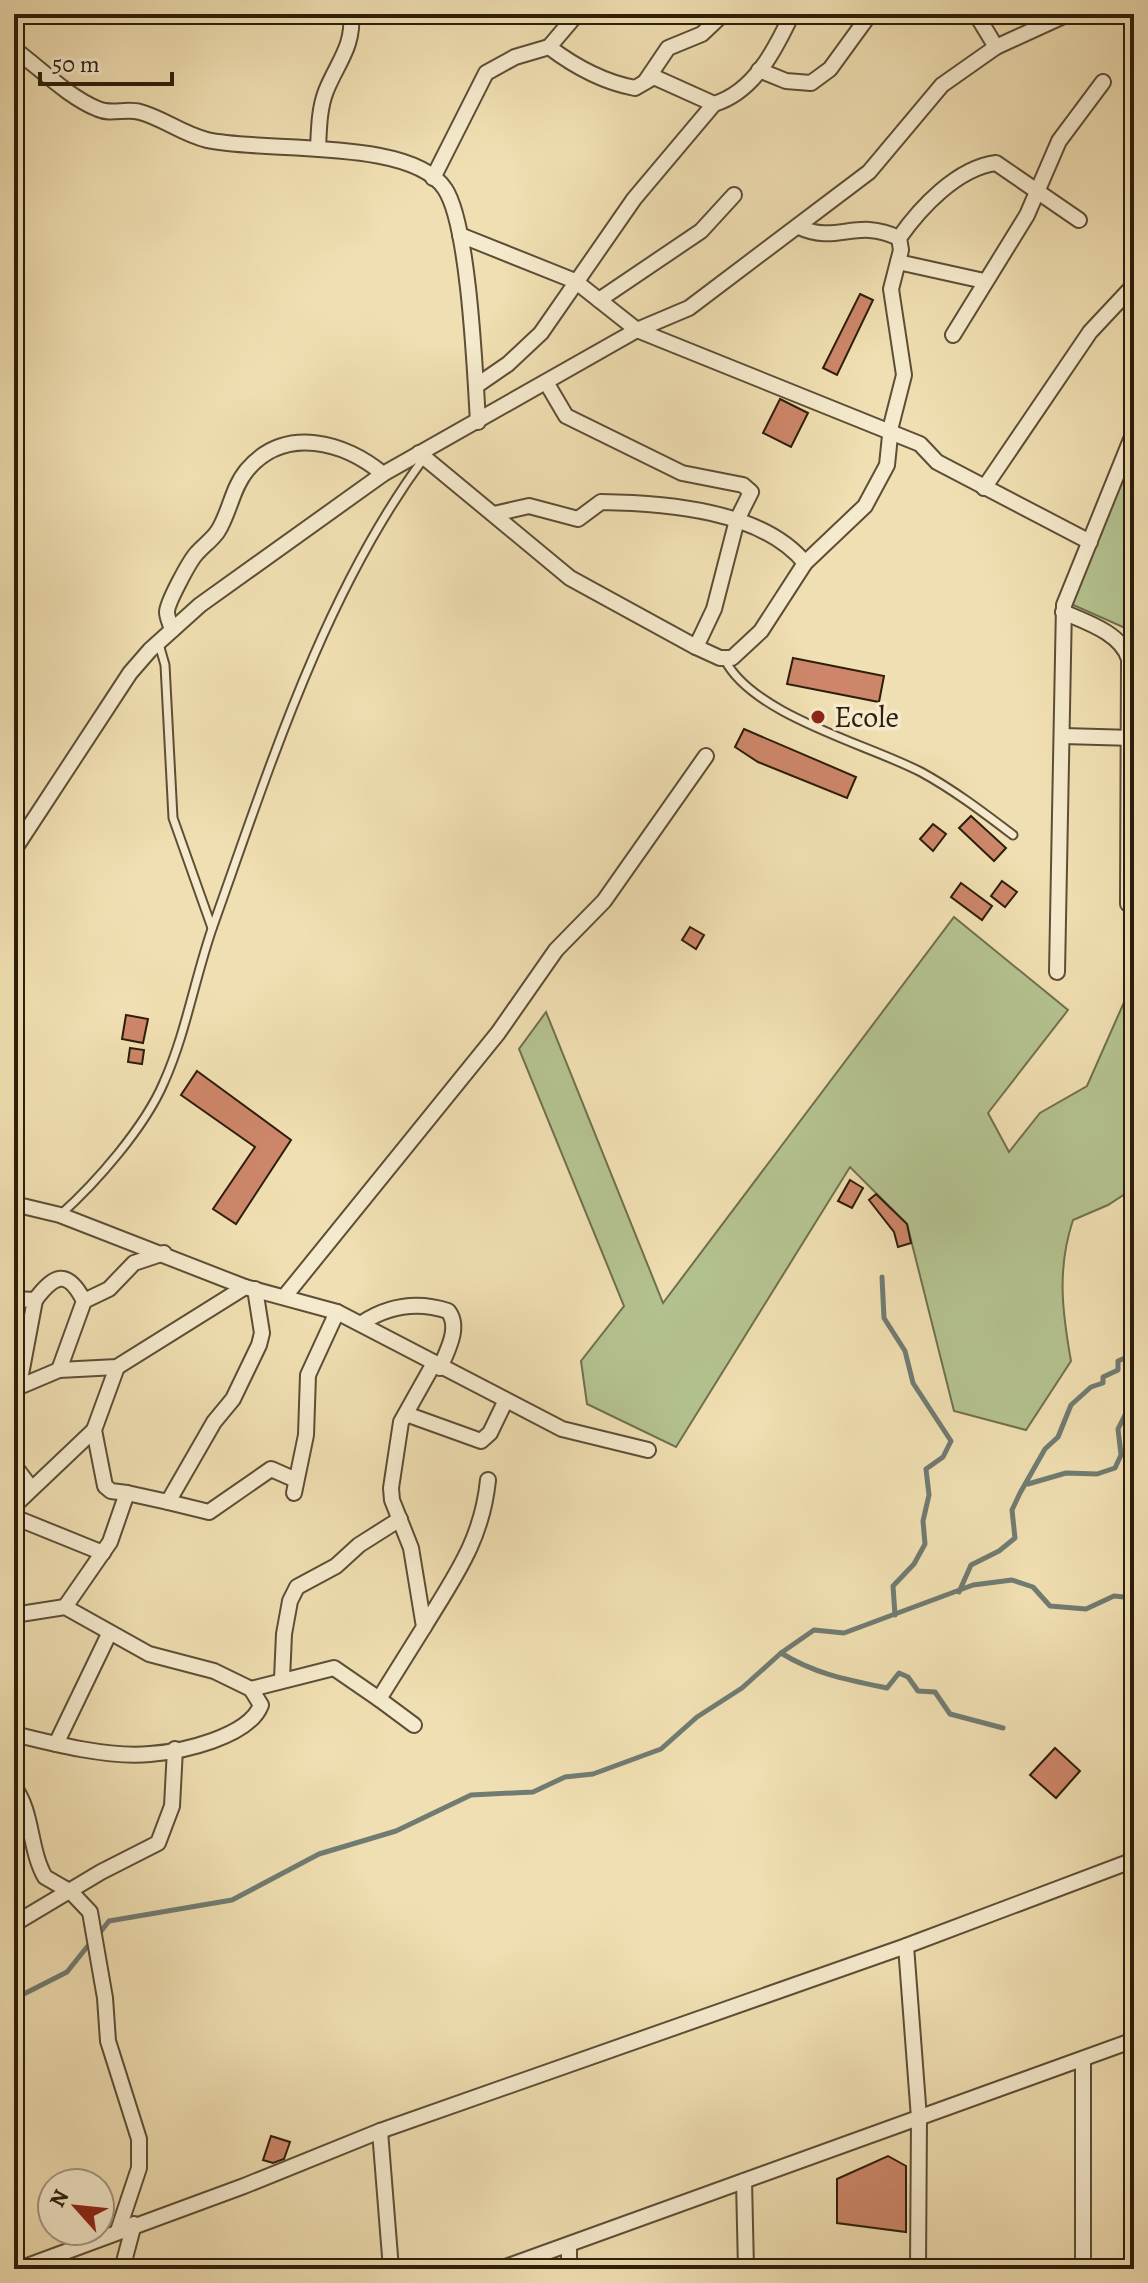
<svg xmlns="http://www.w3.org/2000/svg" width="1148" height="2283" font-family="Alegreya,serif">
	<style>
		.green { fill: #b4c390; stroke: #70704e; stroke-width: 2 }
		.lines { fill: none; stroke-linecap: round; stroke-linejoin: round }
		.stream { stroke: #707c72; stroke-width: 5 }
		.building { fill: #cd8669; stroke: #2c1e0b; stroke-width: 2 }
		.lane-casing { stroke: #5d4e35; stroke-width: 11 }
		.street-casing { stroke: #5d4e35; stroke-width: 18 }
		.lane { stroke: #f5eacd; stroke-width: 7 }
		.street { stroke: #f5eacd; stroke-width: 14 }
		.poi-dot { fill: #8f2418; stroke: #f5eacd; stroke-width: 3 }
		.labels { text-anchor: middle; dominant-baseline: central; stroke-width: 7; stroke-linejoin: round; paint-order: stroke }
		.poi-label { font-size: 30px; fill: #2c1e0b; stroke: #f5eacd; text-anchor: start }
	</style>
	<rect width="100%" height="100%" fill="#f0dfb2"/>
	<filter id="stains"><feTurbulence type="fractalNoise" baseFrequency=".0025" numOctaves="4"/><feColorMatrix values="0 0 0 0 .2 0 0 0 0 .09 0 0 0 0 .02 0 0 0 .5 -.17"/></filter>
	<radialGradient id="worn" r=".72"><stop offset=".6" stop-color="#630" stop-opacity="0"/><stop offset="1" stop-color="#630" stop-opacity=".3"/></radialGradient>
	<g class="green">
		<polygon points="1134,445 1134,632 1071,604"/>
		<path d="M 954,917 L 1068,1010 L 988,1113 L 1009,1152 L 1040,1113 L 1087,1086 L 1125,1000 L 1134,991 L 1134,1188 L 1108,1205 L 1073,1220 C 1057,1268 1062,1311 1071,1361 L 1026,1430 L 954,1411 L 907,1224 L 850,1167 L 676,1447 L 587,1404 L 581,1361 L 624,1306 L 519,1049 L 546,1012 L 663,1303 Z"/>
	</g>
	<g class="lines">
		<g class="stream">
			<polyline points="882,1277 884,1318 905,1351 913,1383 951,1441 943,1457 926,1469 929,1495 923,1521 925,1544 914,1564 893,1586 895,1615"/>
			<polyline points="1028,1484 1066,1473 1097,1474 1115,1468 1121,1455 1118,1429 1127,1411 1134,1410"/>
			<polyline points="959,1592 971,1565 999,1551 1015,1538 1012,1510 1020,1493 1045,1449 1058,1437 1071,1405 1091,1387 1103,1383 1103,1377 1118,1370 1118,1361 1134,1354"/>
			<path d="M 781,1653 C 815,1674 848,1680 887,1688 L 899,1673 L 908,1677 L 918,1691 L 935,1692 L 950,1714 L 1003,1728"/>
			<polyline points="98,1935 109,1921 232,1900 319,1854 396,1831 471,1795 533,1792 565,1777 593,1774 661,1749 697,1717 742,1688 781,1653 814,1630 844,1633 973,1585 1012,1580 1033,1587 1050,1606 1086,1609 1114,1596 1134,1598"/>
			<polyline points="14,1999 67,1972 91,1942"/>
		</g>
	</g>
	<g class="building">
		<polygon points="860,294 873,300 837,375 823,368"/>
		<polygon points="780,399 808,413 791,447 763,433"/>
		<polygon points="793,658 884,676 879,702 787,684"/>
		<polygon points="744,729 856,777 847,798 758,762 735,747"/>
		<polygon points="971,816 1006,848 994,861 959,828"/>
		<polygon points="933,824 946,834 933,851 920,839"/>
		<polygon points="1002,881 1017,892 1005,907 991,896"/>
		<polygon points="961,883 992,906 982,920 951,897"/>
		<polygon points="690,927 704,935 696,949 682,940"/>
		<polygon points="126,1015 148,1019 143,1043 122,1039"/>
		<polygon points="130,1048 144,1050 142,1064 128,1062"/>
		<polygon points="197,1071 291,1140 236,1224 213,1209 255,1147 181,1095"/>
		<polygon points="850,1180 863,1188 852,1208 838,1201"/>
		<polygon points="876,1194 907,1224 911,1243 898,1247 894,1232 869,1200"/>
		<polygon points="1055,1748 1080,1771 1056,1798 1030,1775"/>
		<polygon points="271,2136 290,2142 284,2159 273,2163 263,2160"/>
		<polygon points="888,2156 906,2166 906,2232 837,2223 837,2179"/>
	</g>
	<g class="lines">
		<g class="lane-casing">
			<g id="lane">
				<polyline points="159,644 165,665 173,818 212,928"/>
				<path d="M 725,660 C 753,715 867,744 921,772 C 954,790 984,813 1013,835"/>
				<path d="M 60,1215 C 96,1183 145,1127 164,1082 C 186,1033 195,977 213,926 C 269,769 324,593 424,458"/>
			</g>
		</g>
		<g class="street-casing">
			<g id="street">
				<polyline points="976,14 996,47"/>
				<polyline points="549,47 577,14"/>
				<path d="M 14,49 C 40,68 68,97 98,109 C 111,115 126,108 140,112 C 163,118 182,134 207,140 C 262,153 412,137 445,189 C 469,225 475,373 478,422"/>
				<polyline points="759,70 786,81 811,83 830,69 870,14"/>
				<polyline points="645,82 668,48 702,34 723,14"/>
				<path d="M 318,148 C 319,129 319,109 326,91 C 337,63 354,47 351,14"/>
				<path d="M 433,178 L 486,73 L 515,57 L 549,47 C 574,66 603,82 635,88 L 654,77 L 714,104 C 754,92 775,50 792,14"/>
				<path d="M 799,227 C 838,245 855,217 899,238"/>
				<polyline points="460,235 575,281 637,330 920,444 937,462 1090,542"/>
				<polyline points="898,262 984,281"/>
				<polyline points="599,300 701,231 734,195"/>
				<polyline points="953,335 1027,215 1059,141 1103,82"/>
				<polyline points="546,382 566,416 682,473 743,485 751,492 737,520 714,609 696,647"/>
				<polyline points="476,386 508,364 541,333 634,199 714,104"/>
				<path d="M 419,453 L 570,578 L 696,647 L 720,658 L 732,658 L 761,631 L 805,563 L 865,506 L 887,465 L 891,426 L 904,375 L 891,289 L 901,250 L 899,238 C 920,208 957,168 996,163 L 1079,220"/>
				<polyline points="984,488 1090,332 1134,285"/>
				<path d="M 494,514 L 529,506 L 578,519 L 601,502 C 665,503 762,510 805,563"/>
				<path d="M 1063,612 C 1086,622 1121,633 1129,659 L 1128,904"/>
				<path d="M 172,630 C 171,625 167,618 167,612 C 167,603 190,560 197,553 C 204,545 212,540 218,531 C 230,512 232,488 247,470 C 285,425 345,442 383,474"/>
				<polyline points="1063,736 1134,738"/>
				<polyline points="14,850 130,673 150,650 200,605 383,474 637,330 689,308 869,172 942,85 996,47 1068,14"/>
				<polyline points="1057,972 1064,605 1134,432"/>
				<polyline points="14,1204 60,1215 245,1287"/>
				<polyline points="285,1296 498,1033 556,950 604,901 706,756"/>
				<polyline points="14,1299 35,1300 19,1385"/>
				<path d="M 35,1300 C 54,1275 67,1268 84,1301"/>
				<path d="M 362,1323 C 388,1306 417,1301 448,1311 C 461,1327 447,1351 440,1368"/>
				<polyline points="59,1370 84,1301 109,1289 134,1263 164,1253"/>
				<polyline points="14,1389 59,1370 117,1367 245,1287 337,1312 562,1429 648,1450"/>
				<polyline points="406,1414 481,1441 490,1433 505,1402"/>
				<polyline points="14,1465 31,1488"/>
				<polyline points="127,1493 168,1502 214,1422 233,1399 259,1345 262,1333 255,1289"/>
				<polyline points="294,1493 306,1435 308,1375 337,1312"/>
				<polyline points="168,1502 209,1512 271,1469 296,1480"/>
				<polyline points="14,1506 94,1430"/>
				<polyline points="14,1517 103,1553"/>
				<polyline points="65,1607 110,1542 127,1493 111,1491 105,1486 94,1430 117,1367"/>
				<path d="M 14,1615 L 65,1607 L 149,1654 L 214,1671 L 251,1689 L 261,1705 C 249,1737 181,1752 150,1754 C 110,1758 54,1744 14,1734"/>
				<path d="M 424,1627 C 455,1576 482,1540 488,1480"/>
				<polyline points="282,1679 284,1634 290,1601 297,1587 336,1566 359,1545 400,1519"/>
				<polyline points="251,1689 334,1668 379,1699"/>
				<polyline points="414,1725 379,1699 424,1627 411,1548 392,1500 391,1488 401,1422 433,1365"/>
				<polyline points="56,1744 109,1634"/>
				<path d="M 14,1787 C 33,1812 29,1849 45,1877 L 71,1892 L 90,1912 L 105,1998 L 108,2041 L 139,2139 L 139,2168 L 118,2231"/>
				<polyline points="14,1924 101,1872 158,1843 172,1806 175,1749"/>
				<polyline points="906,1946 919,2118 918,2269"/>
				<polyline points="380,2131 391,2269"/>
				<polyline points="744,2181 746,2269"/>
				<polyline points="569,2246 569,2269"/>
				<polyline points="19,2269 244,2186 380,2131 906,1946 1134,1860"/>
				<polyline points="122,2269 134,2224"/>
				<polyline points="500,2269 1134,2040"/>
				<polyline points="1083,2269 1083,2059"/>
			</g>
		</g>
		<use href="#lane" class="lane"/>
		<use href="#street" class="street"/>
	</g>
	<circle class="poi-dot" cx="818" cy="717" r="8"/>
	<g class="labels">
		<g class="poi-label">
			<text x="834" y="717">Ecole</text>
		</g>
	</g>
	<rect width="1148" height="2283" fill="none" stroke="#f0dfb2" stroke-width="48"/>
	<rect x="16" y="16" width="1116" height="2251" fill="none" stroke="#2c1e0b" stroke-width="4"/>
	<rect x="24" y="24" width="1100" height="2235" fill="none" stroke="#2c1e0b" stroke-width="2"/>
	<g transform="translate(76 2207) rotate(297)"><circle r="38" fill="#f5eacd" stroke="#a5987f" stroke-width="2"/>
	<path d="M0-6L14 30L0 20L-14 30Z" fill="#8f2418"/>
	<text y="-12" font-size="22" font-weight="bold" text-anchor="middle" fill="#2c1e0b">N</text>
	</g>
	<path d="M40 72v12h132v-12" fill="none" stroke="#2c1e0b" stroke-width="4"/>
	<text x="52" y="72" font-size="24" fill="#2c1e0b" stroke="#f5eacd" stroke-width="6" paint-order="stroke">50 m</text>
	<rect width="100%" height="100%" filter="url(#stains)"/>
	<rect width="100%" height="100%" fill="url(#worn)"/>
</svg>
